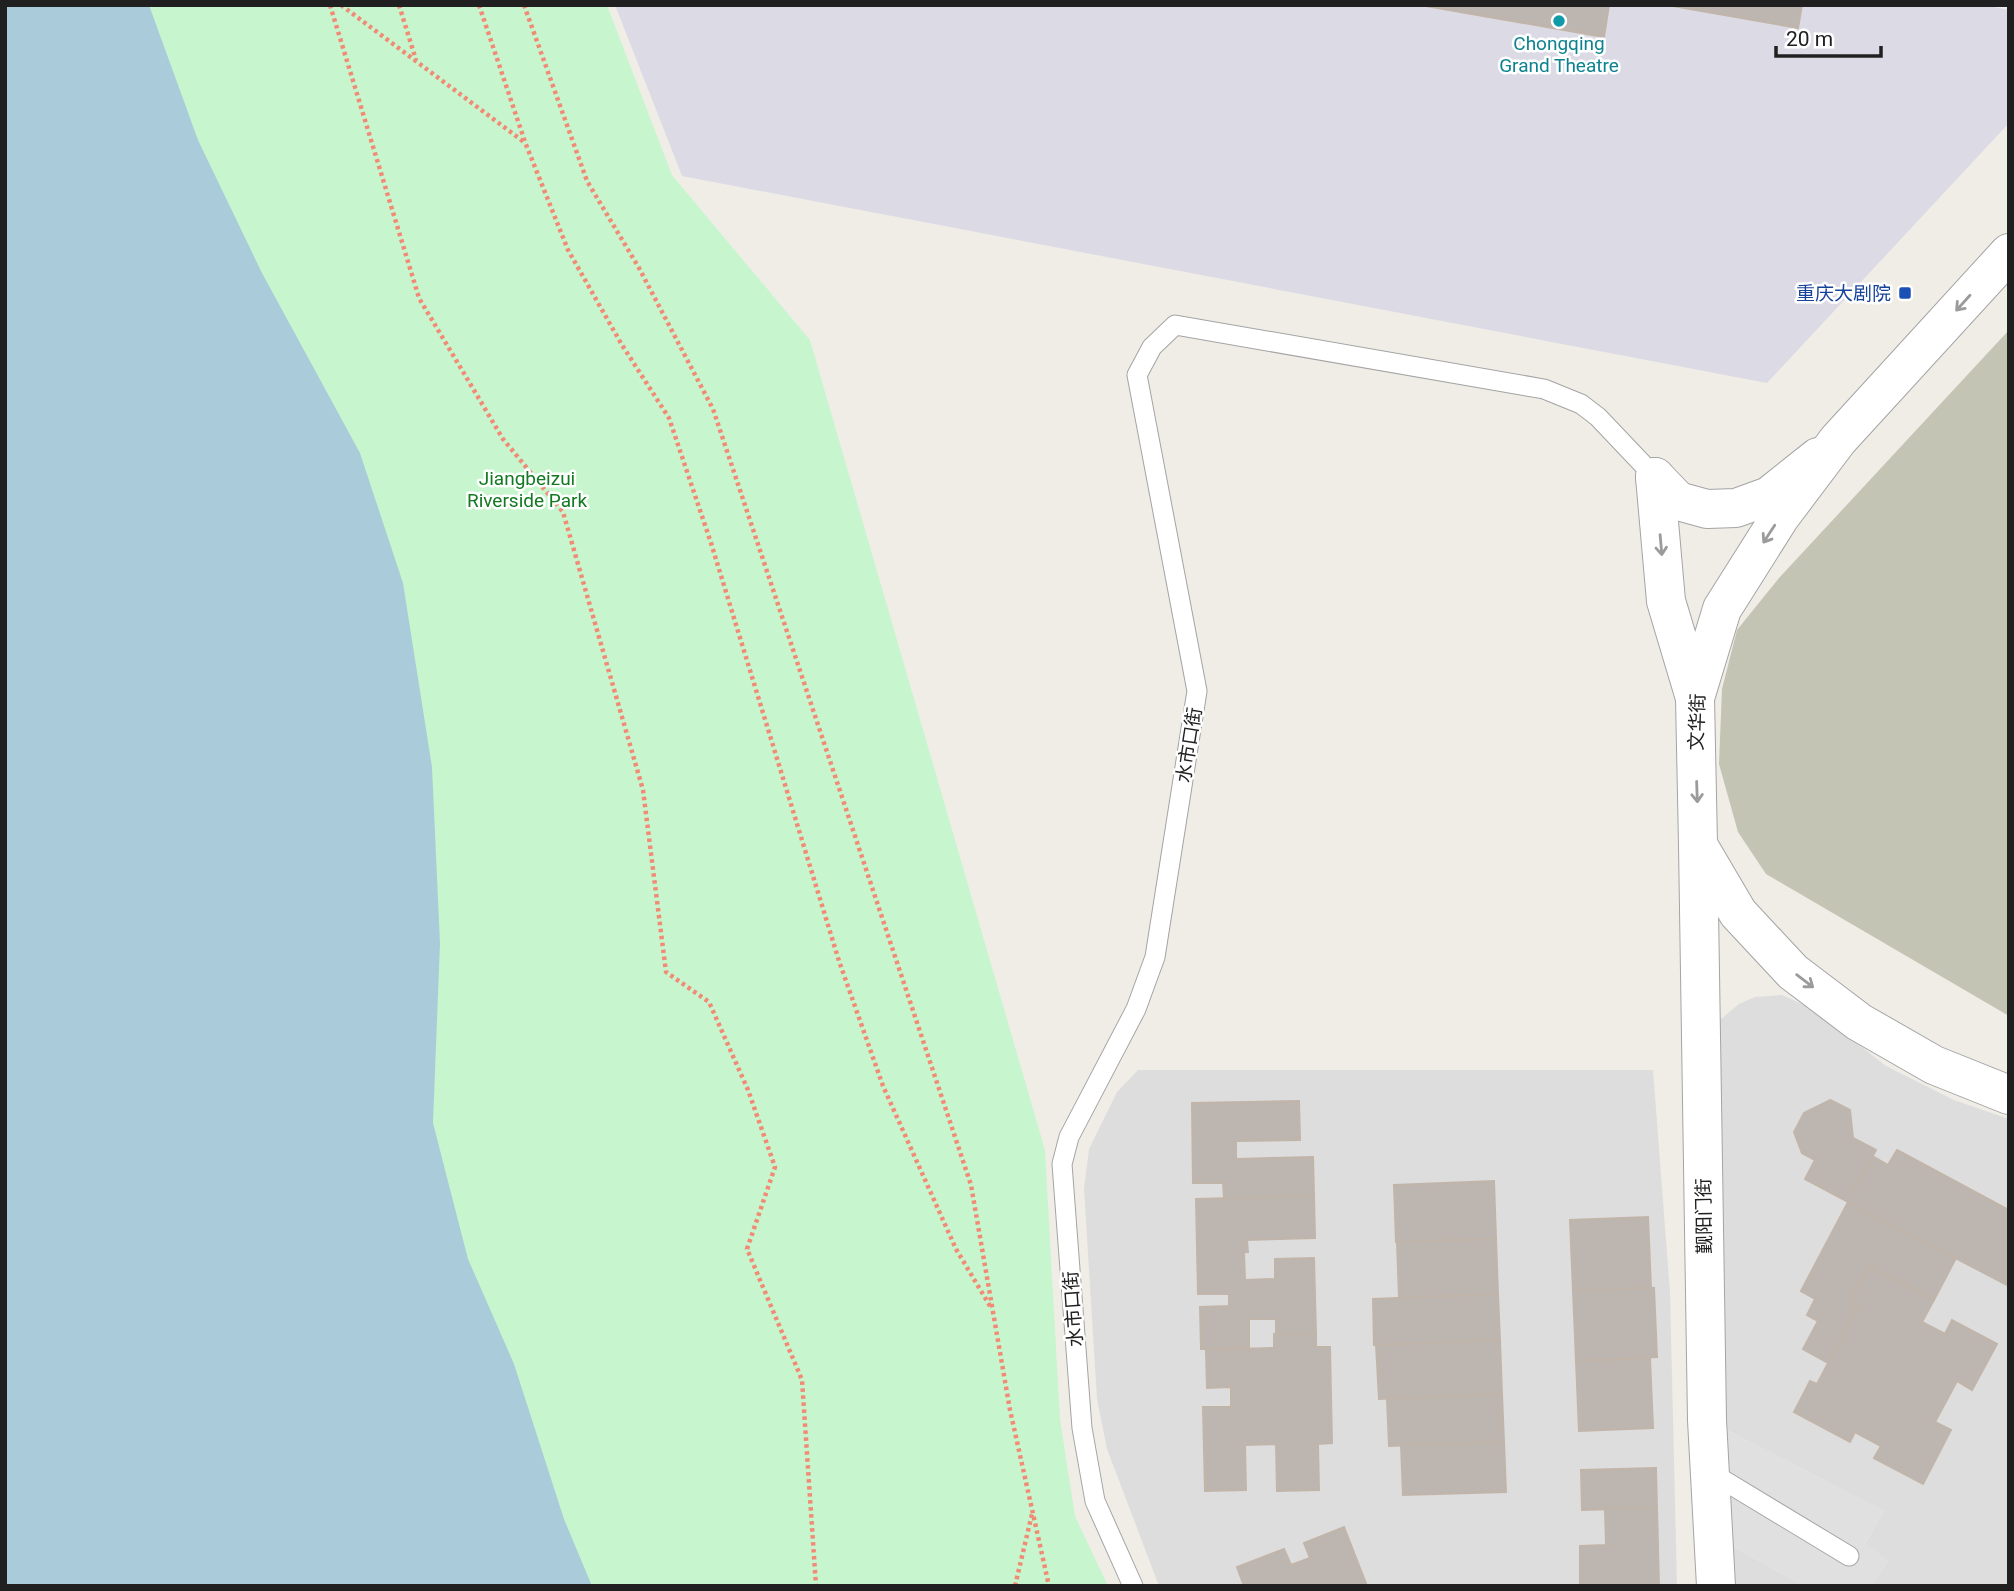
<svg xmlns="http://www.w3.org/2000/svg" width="2014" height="1591" font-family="Roboto,'Noto Sans SC',sans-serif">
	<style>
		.residential { fill: #dedddd }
		.construction { fill: #c3c4b3 }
		.park { fill: #c7f6ce }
		.parking { fill: #e0e0e0 }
		.plaza { fill: #dcdbe5 }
		.water { fill: #aaccda }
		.building { fill: #bdb6b0; stroke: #c1b5aa; stroke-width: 2 }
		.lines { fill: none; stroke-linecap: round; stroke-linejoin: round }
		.service-casing { stroke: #a4a4a4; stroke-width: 21 }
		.minor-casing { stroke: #a4a4a4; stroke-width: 40 }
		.tertiary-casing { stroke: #a4a4a4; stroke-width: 40 }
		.path { stroke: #f18b76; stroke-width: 4.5; stroke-dasharray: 3.5 3.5; stroke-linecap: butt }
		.service { stroke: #fff; stroke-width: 19 }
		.minor { stroke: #fff; stroke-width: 38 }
		.tertiary { stroke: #fff; stroke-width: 38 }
		.oneway { stroke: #9b9b9b }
		.culture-dot { fill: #0f9aa8; stroke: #fff; stroke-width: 2.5 }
		.transit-dot { fill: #1a4fb4; stroke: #fff; stroke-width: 2.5 }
		.labels { text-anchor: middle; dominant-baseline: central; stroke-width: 5; stroke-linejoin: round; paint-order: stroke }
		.culture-label { font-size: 19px; fill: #0d838f; stroke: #fff }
		.transit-label { font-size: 19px; fill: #164399; stroke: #fff; text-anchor: end }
		.park-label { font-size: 19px; fill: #137922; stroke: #fff }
		.street-label { font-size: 19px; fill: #202020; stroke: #fff }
	</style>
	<rect width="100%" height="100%" fill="#f0ede7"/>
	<g class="residential">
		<polygon points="1782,995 1813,1009 1886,1066 1954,1100 2009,1119 2009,1586 1871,1586 1888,1561 1865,1544 1884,1511 1721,1427 1715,1024 1739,1004 1755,997"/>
		<polygon points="1138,1070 1653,1070 1670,1292 1677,1586 1159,1586 1107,1449 1097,1399 1084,1189 1089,1149 1117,1092"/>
		<polygon points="1727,1543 1804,1586 1730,1586"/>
	</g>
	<polygon class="construction" points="2009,330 2009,1016 1766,874 1738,832 1719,764 1722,689 1737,630 1779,578"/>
	<polygon class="park" points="115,5 607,5 672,175 810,340 1045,1150 1060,1419 1075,1516 1108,1586 531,1586"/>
	<polygon class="parking" points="1707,1420 1885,1511 1865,1543 1888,1561 1871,1586 1804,1586 1715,1536"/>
	<polygon class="plaza" points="615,5 1420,5 1603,37 1609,5 1667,5 1797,28 1802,5 1984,5 2009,10 2009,123 1767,383 682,176"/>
	<polygon class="water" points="5,5 149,5 198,140 262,273 360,453 403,583 432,767 440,943 433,1123 468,1259 514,1364 564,1519 592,1586 5,1586"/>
	<g class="building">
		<polygon points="1420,5 1609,5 1604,37"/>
		<polygon points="1667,5 1802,5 1798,28"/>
		<polygon points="1830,1100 1850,1110 1853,1138 1876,1150 1848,1202 1805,1179 1815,1160 1802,1153 1794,1132 1804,1113"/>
		<polygon points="1299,1101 1300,1140 1236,1141 1236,1159 1313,1157 1314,1196 1224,1198 1223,1183 1193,1183 1192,1103"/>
		<polygon points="1897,1150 2009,1210 2009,1286 1848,1202 1872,1156 1888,1165"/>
		<polygon points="1494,1181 1496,1239 1396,1242 1394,1185"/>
		<polygon points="1314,1196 1315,1238 1247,1240 1248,1252 1244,1252 1245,1280 1275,1279 1275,1259 1314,1258 1316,1334 1276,1334 1276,1319 1249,1319 1249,1348 1201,1349 1200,1307 1229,1306 1229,1294 1198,1294 1196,1199"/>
		<polygon points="1848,1202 1956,1258 1934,1300 1869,1265 1850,1303 1858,1307 1828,1363 1803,1349 1818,1321 1807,1315 1815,1299 1801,1291"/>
		<polygon points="1648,1217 1651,1288 1573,1291 1570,1220"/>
		<polygon points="1496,1239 1498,1294 1399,1298 1397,1242"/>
		<polygon points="1869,1265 1934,1300 1922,1322 1945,1334 1952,1320 1997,1344 1972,1390 1957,1381 1935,1422 1951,1430 1923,1484 1874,1458 1881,1446 1855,1432 1850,1442 1794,1412 1810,1381 1817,1384 1858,1307 1850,1303"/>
		<polygon points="1651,1288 1654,1288 1657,1357 1576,1361 1573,1291"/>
		<polygon points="1498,1294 1500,1340 1374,1345 1373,1299"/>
		<polygon points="1274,1334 1316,1334 1316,1347 1330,1347 1332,1443 1318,1444 1319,1490 1277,1491 1276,1444 1245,1445 1246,1490 1205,1491 1203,1407 1231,1407 1231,1387 1207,1388 1206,1350 1274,1348"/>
		<polygon points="1500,1340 1502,1394 1379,1399 1376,1345"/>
		<polygon points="1650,1358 1653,1428 1579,1431 1576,1361"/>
		<polygon points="1502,1394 1504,1442 1389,1446 1387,1399"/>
		<polygon points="1504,1442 1506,1492 1403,1495 1401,1445"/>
		<polygon points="1656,1468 1657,1508 1582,1510 1581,1470"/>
		<polygon points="1657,1508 1659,1586 1580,1586 1580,1546 1606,1545 1605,1509"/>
		<polygon points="1344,1527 1367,1586 1244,1586 1237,1567 1284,1549 1291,1565 1310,1558 1304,1543"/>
	</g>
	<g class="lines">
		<g class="service-casing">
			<g id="service">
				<polyline points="1710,1472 1849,1556"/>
				<polyline points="1133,1586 1095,1501 1082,1428 1062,1164 1069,1137 1136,1009 1155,957 1197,691 1137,375 1152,347 1175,325 1544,389 1581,404 1598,417 1655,477"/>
			</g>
		</g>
		<g class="minor-casing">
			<g id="minor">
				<polyline points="1655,477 1666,601 1695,698"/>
				<polyline points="1655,477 1678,501 1707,509 1736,508 1769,496 1818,457"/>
				<polyline points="1698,845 1707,1420 1716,1586"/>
			</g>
		</g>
		<g class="tertiary-casing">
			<polyline id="tertiary" points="2009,253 1838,440 1780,517 1722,609 1695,698 1698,845 1738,913 1793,972 1859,1022 1934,1065 2009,1095"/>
		</g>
		<g class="path">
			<polyline points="330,5 419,298 503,439 563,512 643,790 666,972 709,1002 748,1090 775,1167 747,1249 802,1380 816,1586"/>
			<polyline points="341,5 524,142"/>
			<polyline points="399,5 416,60"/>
			<polyline points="479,5 525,142 568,250 622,345 669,418 711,543 839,961 883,1086 956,1249 990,1306"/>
			<polyline points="524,5 587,181 639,268 713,409 971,1185 1010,1410 1049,1586"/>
			<polyline points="1015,1586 1032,1514"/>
		</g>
		<use href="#service" class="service"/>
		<use href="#minor" class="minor"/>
		<use href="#tertiary" class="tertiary"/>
	</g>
	<defs><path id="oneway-shaft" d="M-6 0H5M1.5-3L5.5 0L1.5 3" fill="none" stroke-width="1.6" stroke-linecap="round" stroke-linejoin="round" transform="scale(1.75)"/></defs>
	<g class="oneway">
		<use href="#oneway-shaft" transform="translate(1963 303) rotate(132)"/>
		<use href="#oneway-shaft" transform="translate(1769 534) rotate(123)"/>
		<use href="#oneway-shaft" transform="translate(1661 545) rotate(85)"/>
		<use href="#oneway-shaft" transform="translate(1697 792) rotate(88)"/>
		<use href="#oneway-shaft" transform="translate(1805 981) rotate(37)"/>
	</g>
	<circle class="culture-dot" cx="1559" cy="21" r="7"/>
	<rect class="transit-dot" x="1898" y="286" width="14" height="14" rx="3.5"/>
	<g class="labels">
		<g class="culture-label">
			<text x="1559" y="43">Chongqing<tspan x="1559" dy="22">Grand Theatre</tspan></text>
		</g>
		<g class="transit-label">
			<text x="1891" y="293">重庆大剧院</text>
		</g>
		<g class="park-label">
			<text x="527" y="478">Jiangbeizui<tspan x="527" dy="22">Riverside Park</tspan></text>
		</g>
		<g class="street-label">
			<text transform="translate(1697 722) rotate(-88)">文华街</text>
			<text transform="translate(1189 745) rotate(-81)">水市口街</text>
			<text transform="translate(1704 1216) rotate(-91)">觐阳门街</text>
			<text transform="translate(1073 1309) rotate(-94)">水市口街</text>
		</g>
	</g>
	<rect width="2014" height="1591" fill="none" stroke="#202020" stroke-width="14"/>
	<path d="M1776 46v10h105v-10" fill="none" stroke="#202020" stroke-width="3.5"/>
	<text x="1786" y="46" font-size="21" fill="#202020" stroke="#ffffff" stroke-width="5" paint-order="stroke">20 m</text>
</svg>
